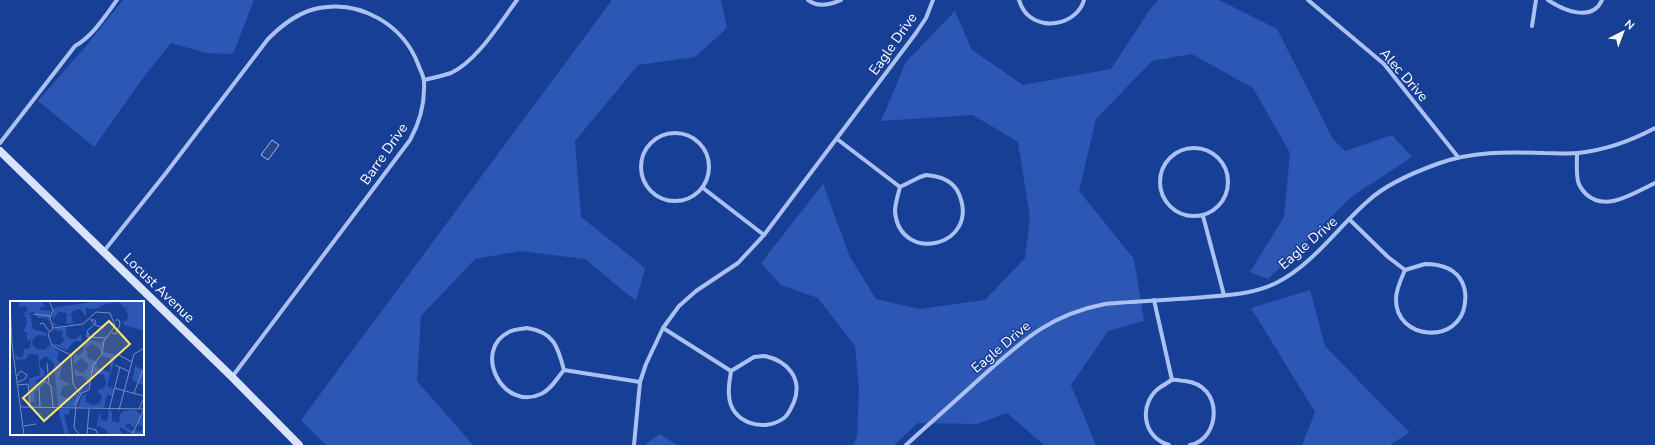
<svg xmlns="http://www.w3.org/2000/svg" width="1655" height="445" font-family="'Nunito Sans',sans-serif">
	<style>
		.green { fill: #2c57b4 }
		.water { fill: #2b4688; stroke: #9dbaf3 }
		.lines { fill: none; stroke-linecap: round; stroke-linejoin: round }
		.street { stroke: #aac1f1; stroke-width: 4 }
		.secondary { stroke: #d9e3fb; stroke-width: 8 }
		.labels { text-anchor: middle; dominant-baseline: central; stroke-width: 3; stroke-linejoin: round; paint-order: stroke }
		.street-label { font-size: 14px; fill: #fff; stroke: #183f96 }
		.inset-road { fill: none; stroke: #748cc0; stroke-width: 1 }
		.view { fill: #ffe76a; fill-opacity: 0.15; stroke: #ffe76a; stroke-width: 2 }
		.inset-edge { fill: none; stroke: #fff; stroke-width: 2 }
	</style>
	<rect width="100%" height="100%" fill="#183f96"/>
	<g class="green">
		<polygon points="123,0 254,0 233,54 206,53 171,43 143,78 94,147 38,101 86,46"/>
		<polygon points="612,0 721,0 727,28 695,57 638,65 575,141 581,217 645,268 636,301 585,259 520,251 475,259 421,316 417,381 473,445 326,445 301,420"/>
		<polygon points="1158,0 1219,0 1277,29 1333,139 1345,151 1392,135 1412,157 1351,197 1268,279 1250,272 1284,217 1290,153 1253,88 1192,54 1152,61 1096,119 1079,191 1134,259 1144,321 1108,331 1071,385 1096,445 1044,445 1007,413 977,424 918,423 894,445 853,445 857,437 859,388 855,346 818,298 781,285 761,263 823,184 850,257 876,299 919,309 985,300 1025,258 1030,218 1018,142 973,115 881,121 906,62 955,11 972,50 1023,85 1111,69 1151,8"/>
		<polygon points="1310,290 1325,346 1390,413 1410,432 1390,445 1302,445 1315,412 1251,308"/>
		<polygon points="660,434 677,445 647,445 647,443"/>
	</g>
	<polygon class="water" points="272,140 279,145 268,160 261,155"/>
	<g class="lines">
		<g class="street">
			<path d="M 808,0 C 818,8 830,5 841,0"/>
			<path d="M 1019,0 C 1021,6 1024,12 1029,16 C 1047,31 1078,22 1084,0"/>
			<polyline points="1308,0 1384,64 1458,157"/>
			<path d="M 1548,0 C 1563,10 1592,23 1602,0"/>
			<polyline points="1532,26 1536,0"/>
			<path d="M 424,80 C 433,78 442,76 451,73 C 477,61 500,23 517,0"/>
			<circle cx="675" cy="167" r="34"/>
			<polyline points="837,139 900,187"/>
			<path d="M 0,143 L 75,46 C 93,36 105,16 117,0"/>
			<circle cx="1194" cy="182" r="34"/>
			<path d="M 1577,153 C 1577,162 1576,172 1578,181 C 1579,186 1582,190 1586,194 C 1606,213 1635,192 1655,183"/>
			<path d="M 926,175 C 940,176 953,180 959,194 C 981,247 899,265 895,211 C 895,204 898,195 900,187 L 920,177 Z"/>
			<polyline points="703,188 764,235"/>
			<polyline points="1203,216 1224,295"/>
			<polyline points="1350,220 1388,257 1405,270"/>
			<path d="M 104,251 L 166,173 L 268,39 C 282,25 298,12 319,8 C 361,0 403,25 418,64 C 420,70 424,76 424,82 C 425,102 420,122 410,140 L 232,377"/>
			<path d="M 1425,264 C 1439,264 1455,268 1462,282 C 1465,288 1466,296 1465,303 C 1460,346 1395,340 1396,299 C 1396,289 1401,279 1405,270 Z"/>
			<polyline points="1154,300 1172,380"/>
			<path d="M 527,328 C 554,332 558,347 564,370 C 557,378 551,390 541,394 C 502,412 472,350 509,332 C 514,329 522,329 527,328 Z"/>
			<polyline points="663,328 731,371"/>
			<path d="M 765,356 C 787,361 803,378 794,402 C 791,408 789,414 784,418 C 764,433 730,423 729,395 C 728,388 730,379 731,371 L 754,357 Z"/>
			<polyline points="564,370 640,382"/>
			<polyline points="634,445 640,382 646,364 663,328 679,306 696,291 738,263 764,235 916,33 926,18 933,0"/>
			<path d="M 906,445 C 929,424 953,403 976,382 C 1019,344 1047,315 1105,304 C 1138,301 1172,300 1205,297 C 1230,295 1255,294 1278,282 C 1314,263 1338,227 1368,201 C 1385,185 1415,172 1437,164 C 1472,151 1507,152 1544,153 C 1555,153 1567,154 1578,153 C 1605,150 1631,141 1655,128"/>
			<path d="M 1169,445 C 1141,437 1138,401 1162,386 C 1165,385 1169,381 1172,380 C 1176,379 1181,381 1185,381 C 1224,385 1221,439 1190,445"/>
		</g>
		<polyline class="secondary" points="0,151 232,377 299,445"/>
	</g>
	<g class="labels">
		<g class="street-label">
			<text transform="translate(893 44) rotate(-55)">Eagle Drive</text>
			<text transform="translate(1404 75) rotate(49)">Alec Drive</text>
			<text transform="translate(384 154) rotate(-55)">Barre Drive</text>
			<text transform="translate(1308 243) rotate(-41)">Eagle Drive</text>
			<text transform="translate(159 288) rotate(44)">Locust Avenue</text>
			<text transform="translate(1001 347) rotate(-40)">Eagle Drive</text>
		</g>
	</g>
	<g transform="translate(10 301)">
		<rect width="134" height="134" fill="#183f96"/>
		<path d="M 9,0 L 31,0 L 35,5 L 30,6 L 30,9 L 41,10 L 39,20 L 36,17 L 28,17 L 24,11 L 13,13 L 18,9 L 16,5 L 9,6 ZM 90,0 L 107,2 L 95,3 L 86,8 L 76,7 L 76,16 L 70,8 L 64,9 L 61,13 L 63,22 L 56,23 L 57,13 L 49,10 L 44,17 L 43,21 L 48,25 L 43,24 L 43,8 L 47,6 ZM 108,0 L 134,0 L 134,30 L 114,24 L 113,20 L 117,20 L 118,15 L 116,9 L 120,6 L 114,7 ZM 20,13 L 23,28 L 36,32 L 36,35 L 28,34 L 23,38 L 22,43 L 27,48 L 35,49 L 39,44 L 49,51 L 47,57 L 52,65 L 49,78 L 60,83 L 52,86 L 50,94 L 59,98 L 65,92 L 69,94 L 63,106 L 48,105 L 44,63 L 36,55 L 30,59 L 30,66 L 34,69 L 35,75 L 26,79 L 28,89 L 24,92 L 25,101 L 20,101 L 19,78 L 30,74 L 28,54 L 19,53 L 16,58 L 6,59 L 5,51 L 8,57 L 13,56 L 14,48 L 20,47 L 21,38 L 17,39 L 17,31 L 13,31 L 17,22 L 16,16 L 12,14 ZM 56,26 L 56,33 L 60,38 L 66,38 L 71,33 L 72,40 L 64,40 L 57,49 L 43,45 L 42,42 L 50,44 L 55,37 L 51,36 L 53,31 L 46,29 L 40,31 L 47,27 ZM 81,39 L 90,42 L 93,40 L 92,53 L 87,45 L 82,43 L 76,47 L 78,57 L 87,61 L 87,67 L 100,71 L 100,57 L 92,55 L 94,51 L 106,54 L 97,85 L 104,88 L 102,95 L 97,94 L 94,107 L 68,106 L 72,94 L 76,93 L 76,101 L 83,104 L 90,102 L 92,96 L 87,89 L 94,87 L 96,82 L 94,74 L 84,72 L 80,76 L 78,89 L 70,93 L 67,89 L 75,87 L 78,82 L 73,75 L 65,75 L 64,68 L 72,72 L 78,67 L 78,63 L 72,57 L 64,63 L 63,53 L 70,54 L 74,49 L 73,41 ZM 125,65 L 134,69 L 134,85 L 122,79 ZM 48,108 L 59,108 L 59,113 L 54,113 L 59,134 L 55,134 ZM 99,109 L 102,111 L 102,120 L 109,122 L 110,113 L 113,110 L 125,109 L 134,117 L 134,134 L 123,134 L 111,126 L 109,129 L 114,134 L 97,134 L 97,129 L 89,125 L 86,126 L 90,110 L 91,119 L 97,120 ZM 120,122 L 123,127 L 127,122 L 132,125 L 132,128 L 130,131 L 120,129 L 115,125 Z" fill="#2c57b4" fill-rule="evenodd"/>
		<path class="inset-road" d="M 0,0 L 2,43 L 14,134M 39,0 L 43,9 L 40,17 L 43,27M 86,11 L 100,12 L 105,25 L 94,40 L 92,53 L 83,64 L 79,89 L 70,93 L 63,83 L 61,54 L 42,45 L 38,33 L 43,27 L 73,23 ZM 23,13 L 41,15M 80,18 L 85,24 L 94,27M 30,23 L 33,22 L 39,30M 77,32 L 77,36 L 96,37M 102,32 L 106,33 L 110,23 L 109,19 L 105,19M 80,36 L 77,30 L 86,22 L 85,19 L 81,19M 109,54 L 122,61M 37,62 L 39,82M 105,64 L 120,71M 7,75 L 11,70 L 17,74 L 15,78 L 8,81M 8,84 L 18,83 L 20,105M 104,87 L 134,95M 124,92 L 134,66M 64,105 L 69,93M 11,106 L 134,108M 30,106 L 29,86 L 35,80 L 41,85 L 43,106M 129,108 L 134,97M 99,109 L 110,66M 109,109 L 124,53 L 134,47M 14,125 L 26,123M 78,127 L 86,129 L 88,134M 70,134 L 64,127 L 66,104 L 71,93M 77,134 L 79,108M 122,134 L 134,108"/>
		<path class="view" d="M 99,20 L 120,43 L 34,120 L 13,97 Z"/>
		<rect width="134" height="134" class="inset-edge"/>
	</g>
	<g transform="translate(1623 32) rotate(42)" stroke="#183f96" stroke-width="3" paint-order="stroke">
	<path d="M0-3L7 15L0 10L-7 15Z" fill="#ffffff"/>
	<text y="-6" font-size="11" font-weight="bold" text-anchor="middle" fill="#ffffff">N</text>
	</g>
</svg>
